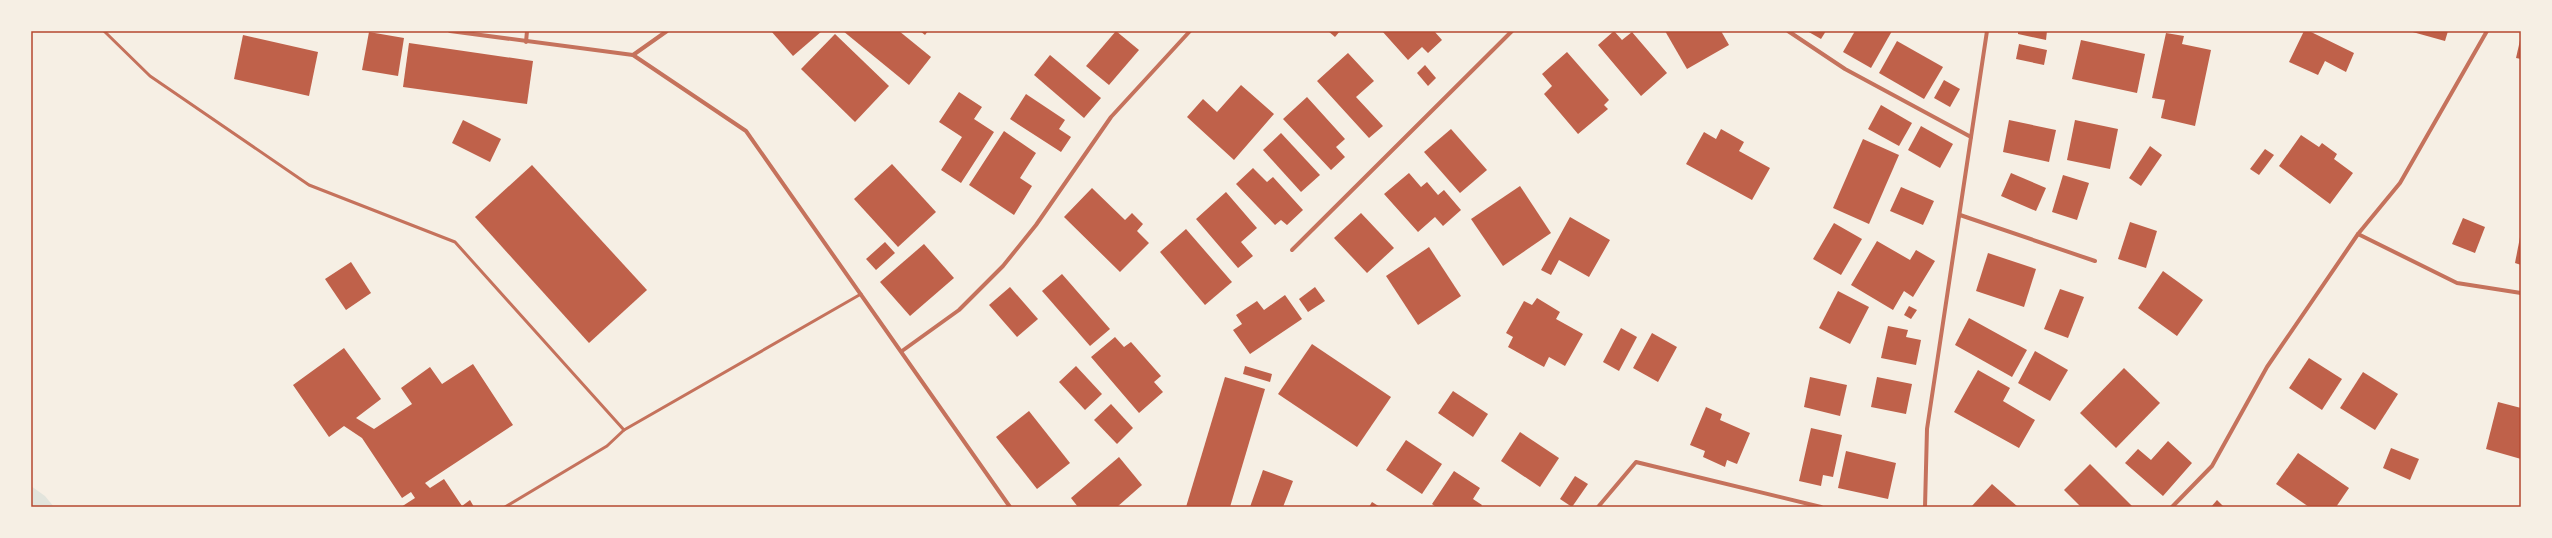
<svg xmlns="http://www.w3.org/2000/svg" width="2552" height="538" font-family="'IBM Plex Sans',sans-serif">
	<style>
		.green { fill: #e2e4dc }
		.building { fill: #bf614a }
		.lines { fill: none; stroke-linecap: round; stroke-linejoin: round }
		.service { stroke: #c5725c; stroke-width: 3 }
		.minor { stroke: #c5725c; stroke-width: 4 }
		.neatline { fill: none; stroke: #b5482f; stroke-width: 1.5 }
	</style>
	<rect width="100%" height="100%" fill="#f6efe4"/>
	<polygon class="green" points="31,486 45,496 54,507 31,507"/>
	<g class="building">
		<polygon points="771,31 822,31 793,56"/>
		<polygon points="843,31 899,31 931,57 909,85"/>
		<polygon points="920,31 928,31 925,35"/>
		<polygon points="1116,31 1139,50 1109,85 1086,66"/>
		<polygon points="1328,31 1340,31 1335,37"/>
		<polygon points="1382,31 1434,31 1442,40 1428,53 1422,47 1408,60"/>
		<polygon points="1614,31 1622,40 1632,32 1667,73 1641,96 1598,45"/>
		<polygon points="1665,31 1721,31 1729,45 1687,69"/>
		<polygon points="1807,31 1826,31 1821,39"/>
		<polygon points="1855,31 1892,31 1871,68 1843,52"/>
		<polygon points="2018,31 2047,31 2046,40 2018,34"/>
		<polygon points="2304,31 2309,31 2354,53 2346,72 2325,61 2318,75 2289,62"/>
		<polygon points="2409,31 2448,31 2445,41"/>
		<polygon points="369,32 404,38 398,76 362,70"/>
		<polygon points="2166,33 2184,36 2182,44 2211,50 2195,126 2161,118 2165,100 2152,98"/>
		<polygon points="835,34 889,86 855,122 801,69"/>
		<polygon points="243,35 318,52 309,96 234,79"/>
		<polygon points="2521,36 2521,59 2516,58"/>
		<polygon points="2081,40 2145,54 2137,93 2072,79"/>
		<polygon points="1897,41 1943,67 1924,99 1879,73"/>
		<polygon points="409,43 533,61 527,104 403,87"/>
		<polygon points="2019,44 2047,50 2044,65 2016,59"/>
		<polygon points="1567,52 1609,100 1604,105 1608,109 1578,134 1544,94 1552,86 1542,74"/>
		<polygon points="1348,53 1374,81 1356,97 1383,126 1369,138 1317,81"/>
		<polygon points="1050,55 1101,98 1084,118 1034,75"/>
		<polygon points="1425,65 1436,78 1428,86 1417,73"/>
		<polygon points="1944,80 1960,89 1950,107 1934,98"/>
		<polygon points="1241,85 1274,114 1234,160 1187,117 1203,99 1217,112"/>
		<polygon points="959,92 982,107 974,119 994,132 961,183 941,170 962,137 939,122"/>
		<polygon points="1026,94 1065,120 1059,129 1071,137 1061,152 1010,119"/>
		<polygon points="1307,97 1345,139 1336,147 1345,157 1331,170 1283,119"/>
		<polygon points="1881,105 1912,123 1899,146 1868,129"/>
		<polygon points="463,120 501,139 490,162 452,143"/>
		<polygon points="2009,120 2056,130 2049,162 2003,152"/>
		<polygon points="2075,120 2118,129 2110,169 2067,160"/>
		<polygon points="1921,126 1953,144 1940,168 1908,150"/>
		<polygon points="1451,129 1487,170 1460,193 1424,152"/>
		<polygon points="1721,129 1744,142 1739,151 1770,168 1752,200 1686,164 1704,132 1716,139"/>
		<polygon points="1004,131 1036,153 1020,178 1032,186 1014,215 969,185"/>
		<polygon points="1281,133 1320,175 1301,192 1263,150"/>
		<polygon points="2301,135 2319,147 2322,143 2337,154 2334,159 2353,173 2330,204 2279,166"/>
		<polygon points="1863,139 1899,155 1869,224 1833,208"/>
		<polygon points="2150,146 2162,155 2141,186 2129,178"/>
		<polygon points="2265,149 2274,155 2259,175 2250,169"/>
		<polygon points="892,164 936,212 898,247 854,199"/>
		<polygon points="532,165 647,290 589,343 475,217"/>
		<polygon points="1253,168 1267,182 1273,177 1303,210 1287,225 1281,220 1275,225 1236,184"/>
		<polygon points="1409,173 1421,187 1427,182 1438,195 1444,190 1461,210 1443,226 1435,217 1418,232 1384,194"/>
		<polygon points="2011,173 2046,188 2036,211 2001,196"/>
		<polygon points="2063,175 2089,183 2077,220 2052,212"/>
		<polygon points="1520,186 1551,233 1503,266 1471,219"/>
		<polygon points="1901,187 1934,201 1923,225 1890,211"/>
		<polygon points="1092,188 1125,220 1132,213 1143,224 1137,231 1149,243 1120,272 1064,217"/>
		<polygon points="1226,192 1257,228 1241,242 1253,256 1238,268 1196,219"/>
		<polygon points="1361,213 1394,248 1367,273 1334,238"/>
		<polygon points="1570,217 1610,240 1589,277 1559,260 1551,275 1541,270"/>
		<polygon points="2463,218 2485,227 2475,253 2452,244"/>
		<polygon points="2130,222 2157,231 2146,268 2118,259"/>
		<polygon points="1834,223 1862,239 1841,275 1813,259"/>
		<polygon points="1186,229 1232,282 1205,305 1160,252"/>
		<polygon points="2521,232 2521,265 2515,263"/>
		<polygon points="1877,241 1910,260 1916,250 1935,261 1913,297 1904,291 1893,310 1851,285"/>
		<polygon points="885,242 895,253 876,270 866,259"/>
		<polygon points="924,244 954,278 910,316 880,282"/>
		<polygon points="1429,247 1461,296 1418,325 1386,276"/>
		<polygon points="1988,253 2036,269 2024,307 1976,291"/>
		<polygon points="351,262 371,293 346,310 325,279"/>
		<polygon points="2163,271 2203,300 2177,336 2138,308"/>
		<polygon points="1062,274 1110,329 1090,346 1042,291"/>
		<polygon points="1010,287 1038,319 1017,337 989,305"/>
		<polygon points="1315,287 1325,301 1308,312 1299,299"/>
		<polygon points="2060,289 2084,297 2068,338 2044,329"/>
		<polygon points="1838,291 1869,307 1850,344 1819,328"/>
		<polygon points="1285,295 1302,319 1250,354 1233,330 1242,324 1236,315 1257,301 1264,310"/>
		<polygon points="1537,298 1560,312 1556,319 1583,334 1565,366 1549,357 1544,367 1508,347 1513,337 1506,333 1524,301 1532,305"/>
		<polygon points="1909,306 1917,310 1911,319 1904,315"/>
		<polygon points="1969,318 2027,350 2012,377 1955,345"/>
		<polygon points="1888,326 1908,330 1906,337 1921,340 1916,365 1881,358"/>
		<polygon points="1621,328 1637,337 1619,371 1603,362"/>
		<polygon points="1652,333 1677,347 1658,382 1633,368"/>
		<polygon points="1115,337 1124,347 1131,342 1161,376 1154,382 1163,392 1139,413 1091,357"/>
		<polygon points="1312,344 1391,397 1357,447 1278,394"/>
		<polygon points="344,348 381,399 356,418 374,429 412,404 401,388 430,367 442,384 473,364 513,425 425,483 430,488 444,479 462,506 470,500 474,507 401,507 415,498 411,492 402,498 362,438 344,426 329,437 293,385"/>
		<polygon points="2035,351 2068,370 2050,401 2018,383"/>
		<polygon points="2309,358 2342,379 2322,410 2289,388"/>
		<polygon points="1076,366 1102,394 1085,410 1059,382"/>
		<polygon points="1245,366 1272,374 1270,382 1243,374"/>
		<polygon points="2124,368 2160,403 2116,448 2080,413"/>
		<polygon points="1978,370 2010,388 2003,401 2035,420 2019,448 1954,412"/>
		<polygon points="2363,372 2398,394 2375,430 2340,408"/>
		<polygon points="1225,377 1265,389 1230,507 1186,507"/>
		<polygon points="1810,377 1847,385 1840,416 1804,407"/>
		<polygon points="1877,377 1912,384 1906,414 1871,407"/>
		<polygon points="1453,391 1488,414 1473,437 1438,413"/>
		<polygon points="2498,402 2521,408 2521,459 2486,449"/>
		<polygon points="1111,404 1133,428 1117,444 1094,420"/>
		<polygon points="1706,407 1722,414 1720,420 1750,433 1737,464 1727,460 1725,467 1703,457 1705,451 1690,445"/>
		<polygon points="1029,411 1070,463 1037,489 996,437"/>
		<polygon points="1811,428 1842,435 1833,477 1823,475 1821,486 1799,481"/>
		<polygon points="1520,432 1559,458 1540,487 1501,461"/>
		<polygon points="1406,440 1442,464 1422,494 1386,470"/>
		<polygon points="2168,441 2192,463 2163,496 2125,463 2138,449 2151,460"/>
		<polygon points="2391,448 2419,459 2410,480 2383,468"/>
		<polygon points="1846,451 1896,463 1888,499 1838,488"/>
		<polygon points="2298,453 2349,488 2336,507 2309,507 2276,484"/>
		<polygon points="1119,457 1142,485 1117,507 1078,507 1071,498"/>
		<polygon points="2090,464 2133,507 2081,507 2064,490"/>
		<polygon points="1263,470 1293,481 1283,507 1250,507"/>
		<polygon points="1454,471 1480,488 1473,499 1482,505 1481,507 1436,507 1432,504"/>
		<polygon points="1575,476 1588,484 1572,507 1560,499"/>
		<polygon points="1992,484 2018,507 1971,507"/>
		<polygon points="2217,500 2224,507 2211,507"/>
		<polygon points="1372,502 1380,507 1369,507"/>
	</g>
	<g class="lines">
		<g class="service">
			<polyline points="104,31 150,76 309,185 455,242 624,430 861,294"/>
			<polyline points="505,507 607,446 624,430"/>
		</g>
		<g class="minor">
			<polyline points="450,31 633,55 746,131 1010,507"/>
			<polyline points="1788,31 1845,69 1971,137"/>
			<polyline points="526,42 527,31"/>
			<polyline points="633,55 667,31"/>
			<polyline points="1960,215 2095,261"/>
			<polyline points="2358,234 2457,283 2521,293"/>
			<polyline points="1292,250 1512,31"/>
			<polyline points="902,351 959,310 1003,266 1036,225 1111,117 1190,31"/>
			<polyline points="1598,507 1636,462 1821,507"/>
			<polyline points="1925,507 1927,429 1987,31"/>
			<polyline points="2172,507 2212,466 2267,367 2358,234 2400,183 2487,31"/>
		</g>
	</g>
	<rect width="2552" height="538" fill="none" stroke="#f6efe4" stroke-width="64"/>
	<rect x="32" y="32" width="2488" height="474" class="neatline"/>
</svg>
